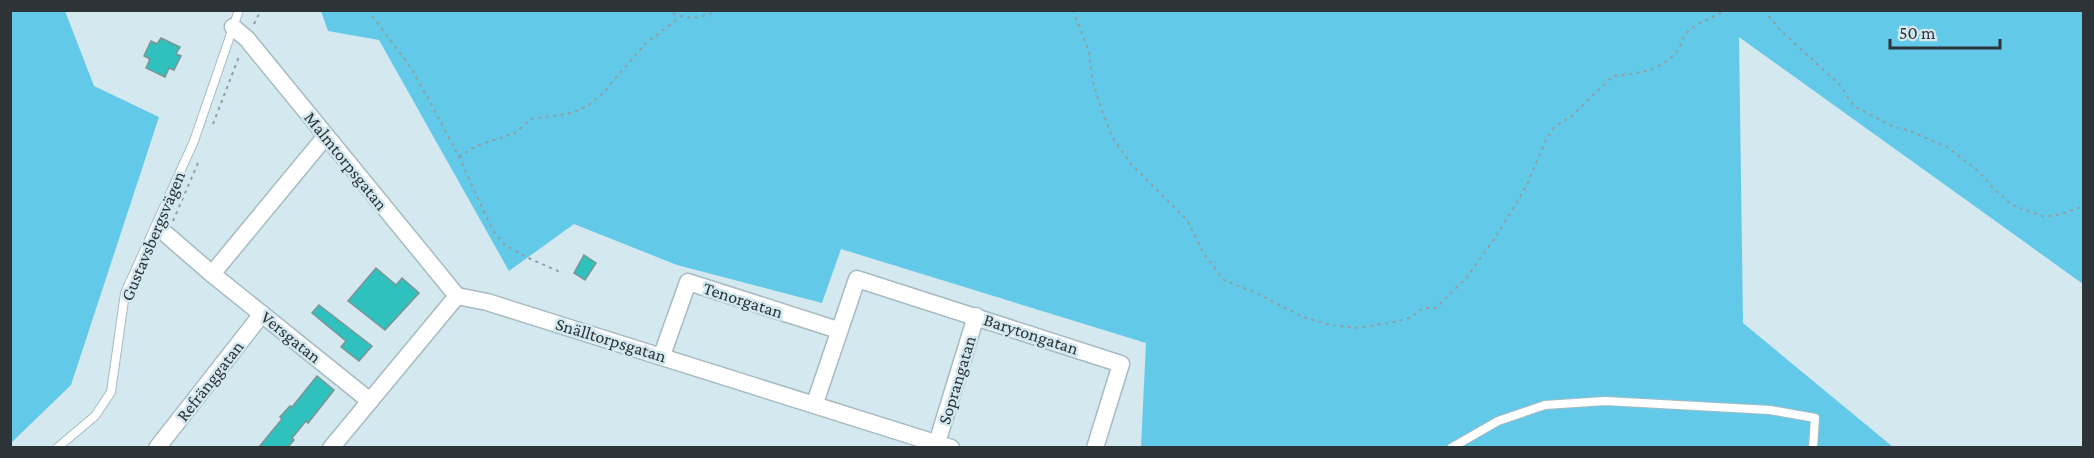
<svg xmlns="http://www.w3.org/2000/svg" width="2094" height="458" font-family="'Crimson Pro',serif">
	<style>
		.green { fill: #63c9e8 }
		.building { fill: #2fc1be; stroke: #7e9392; stroke-width: 1.5 }
		.lines { fill: none; stroke-linecap: round; stroke-linejoin: round }
		.service-casing { stroke: #a6bbc2; stroke-width: 10 }
		.minor-casing { stroke: #a6bbc2; stroke-width: 19 }
		.path { stroke: #8f9fa4; stroke-width: 2; stroke-dasharray: 3 4.5; stroke-linecap: butt }
		.service { stroke: #fff; stroke-width: 8 }
		.minor { stroke: #fff; stroke-width: 16 }
		.labels { text-anchor: middle; dominant-baseline: central; stroke-width: 5; stroke-linejoin: round; paint-order: stroke }
		.street-label { font-size: 18px; fill: #2c3437; stroke: #d3e8ef }
	</style>
	<rect width="100%" height="100%" fill="#d3e8ef"/>
	<g class="green">
		<polygon points="11,10 65,11 94,86 159,117 71,385 11,443"/>
		<polygon points="321,11 2083,11 2083,284 1739,37 1743,323 1893,447 1141,447 1146,343 841,249 822,303 677,265 574,224 509,271 379,40 328,31"/>
	</g>
	<g class="building">
		<polygon points="161,38 180,47 176,54 181,56 174,70 169,68 165,77 146,68 150,59 144,56 151,41 157,44"/>
		<polygon points="584,255 596,263 585,280 574,273"/>
		<polygon points="376,268 396,285 402,278 419,293 385,330 348,301"/>
		<polygon points="319,305 372,346 359,361 341,347 346,341 312,313"/>
		<polygon points="317,376 334,390 308,423 306,421 292,438 294,440 288,447 259,447 282,419 280,417 290,406 292,407"/>
	</g>
	<g class="lines">
		<g class="service-casing">
			<g id="service">
				<polyline points="57,448 95,416 111,392 125,293 194,141 239,10"/>
				<polyline points="1451,448 1498,421 1545,405 1605,401 1770,410 1815,418 1813,448"/>
			</g>
		</g>
		<g class="minor-casing">
			<g id="minor">
				<polyline points="233,27 247,39 457,296"/>
				<polyline points="167,235 212,274 370,401"/>
				<polyline points="212,274 326,136"/>
				<polyline points="457,296 487,302 951,448"/>
				<polyline points="662,355 688,282 838,330"/>
				<polyline points="815,403 857,279 1121,364 1095,448"/>
				<polyline points="937,443 976,316"/>
				<polyline points="157,448 262,314"/>
				<polyline points="331,448 457,296"/>
			</g>
		</g>
		<g class="path">
			<polyline points="368,10 411,68 429,100 459,157 492,229 504,244 524,256 560,272"/>
			<path d="M 666,10 C 683,19 700,21 716,10"/>
			<path d="M 1073,10 L 1089,52 L 1092,78 L 1100,105 L 1112,137 L 1131,164 L 1187,220 L 1204,254 L 1224,280 L 1256,293 L 1303,317 L 1330,325 L 1359,328 L 1394,322 L 1410,318 L 1423,308 L 1436,308 L 1467,277 L 1497,235 L 1526,187 L 1545,142 L 1555,126 L 1572,116 L 1613,76 C 1636,74 1662,71 1677,51 C 1681,46 1682,39 1686,34 C 1697,21 1713,18 1727,10"/>
			<polyline points="1764,10 1780,30 1839,84 1854,106 1892,126 1910,131 1947,147 1977,170 1995,190 2012,205 2045,217 2061,214 2084,206"/>
			<polyline points="254,24 261,10"/>
			<polyline points="213,124 240,54"/>
			<polyline points="459,157 476,146 515,133 531,119 572,113 589,105 602,94 645,44 680,17"/>
			<polyline points="173,221 198,163"/>
		</g>
		<use href="#service" class="service"/>
		<use href="#minor" class="minor"/>
	</g>
	<g class="labels">
		<g class="street-label">
			<text transform="translate(346 161) rotate(51)">Malmtorpsgatan</text>
			<text transform="translate(153 236) rotate(-67)">Gustavsbergsvägen</text>
			<text transform="translate(743 300) rotate(18)">Tenorgatan</text>
			<text transform="translate(1031 334) rotate(18)">Barytongatan</text>
			<text transform="translate(291 337) rotate(39)">Versgatan</text>
			<text transform="translate(611 340) rotate(17)">Snälltorpsgatan</text>
			<text transform="translate(957 380) rotate(-73)">Soprangatan</text>
			<text transform="translate(210 381) rotate(-52)">Refränggatan</text>
		</g>
	</g>
	<rect width="2094" height="458" fill="none" stroke="#2c3437" stroke-width="24"/>
	<path d="M1890 39v9h110v-9" fill="none" stroke="#2c3437" stroke-width="3"/>
	<text x="1899" y="39" font-size="18" fill="#2c3437" stroke="#d3e8ef" stroke-width="4.5" paint-order="stroke">50 m</text>
</svg>
